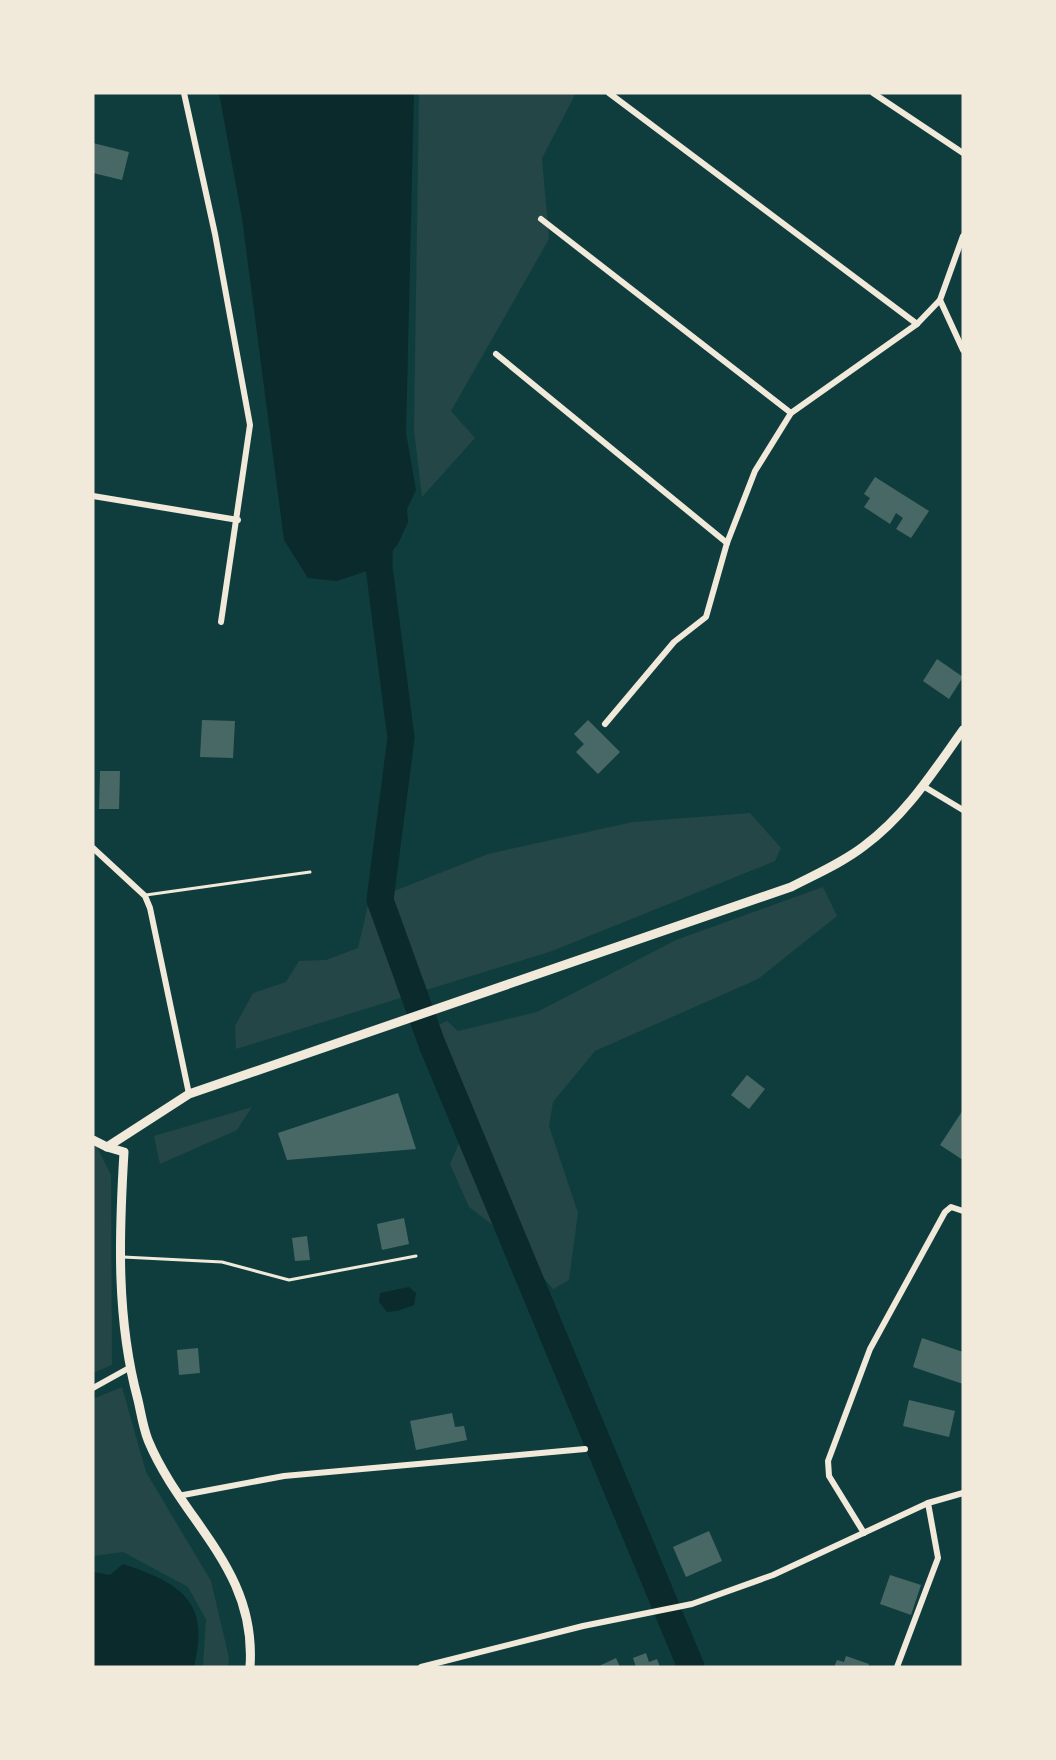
<svg xmlns="http://www.w3.org/2000/svg" width="1056" height="1760" font-family="'Source Serif 4',serif">
	<style>
		.green { fill: #244646 }
		.water { fill: #0a2a2b }
		.lines { fill: none; stroke-linecap: round; stroke-linejoin: round }
		.river { stroke: #0a2a2b; stroke-width: 27 }
		.building { fill: #486865 }
		.service { stroke: #f1e9da; stroke-width: 3 }
		.minor { stroke: #f1e9da; stroke-width: 6 }
		.secondary { stroke: #f1e9da; stroke-width: 9 }
		.primary { stroke: #f1e9da; stroke-width: 9 }
	</style>
	<rect width="100%" height="100%" fill="#0f3d3e"/>
	<g class="green">
		<polygon points="419,93 576,93 542,158 549,239 451,411 475,438 422,497 414,430"/>
		<polygon points="750,813 781,848 775,861 552,951 236,1049 235,1026 253,993 286,982 299,961 326,960 358,948 369,901 488,854 633,822"/>
		<polygon points="823,887 837,916 758,979 595,1051 553,1102 549,1126 578,1213 569,1280 553,1289 507,1236 469,1207 450,1164 473,1111 436,1026 447,1021 458,1031 537,1012 676,940"/>
		<polygon points="252,1107 237,1130 160,1164 154,1136"/>
		<polygon points="93,1139 111,1175 112,1365 93,1373"/>
		<polygon points="122,1387 146,1472 211,1581 229,1658 228,1667 203,1667 206,1619 188,1587 123,1552 93,1556 93,1399"/>
	</g>
	<g class="water">
		<polygon points="219,93 414,93 406,433 416,490 407,509 408,522 398,544 379,567 337,581 308,578 284,540 242,218"/>
		<polygon points="409,1287 416,1293 414,1305 397,1311 387,1312 379,1302 380,1293"/>
		<path d="M 123,1564 C 180,1583 211,1601 194,1667 L 93,1667 L 93,1572 L 110,1575 Z"/>
	</g>
	<g class="lines">
		<polyline class="river" points="379,532 379,567 401,738 380,900 432,1044 691,1667"/>
	</g>
	<g class="building">
		<polygon points="93,143 129,152 122,180 93,173"/>
		<polygon points="875,477 929,511 911,538 896,529 903,518 896,513 890,524 864,507 870,498 864,494"/>
		<polygon points="937,659 963,677 949,699 923,681"/>
		<polygon points="202,720 235,721 233,758 200,757"/>
		<polygon points="588,720 620,752 598,774 576,752 584,744 574,734"/>
		<polygon points="100,771 120,771 119,809 99,809"/>
		<polygon points="747,1075 765,1089 749,1109 731,1095"/>
		<polygon points="398,1093 416,1149 287,1160 278,1133"/>
		<polygon points="963,1110 963,1160 940,1145"/>
		<polygon points="404,1218 409,1244 382,1250 377,1224"/>
		<polygon points="307,1236 310,1260 295,1261 292,1238"/>
		<polygon points="922,1338 963,1352 963,1384 913,1367"/>
		<polygon points="198,1348 200,1373 179,1375 177,1350"/>
		<polygon points="909,1400 955,1411 949,1437 903,1426"/>
		<polygon points="452,1413 455,1427 464,1426 467,1440 416,1450 410,1421"/>
		<polygon points="709,1531 722,1561 686,1577 673,1547"/>
		<polygon points="890,1575 921,1585 911,1615 880,1604"/>
		<polygon points="646,1653 649,1662 657,1659 660,1667 636,1667 633,1658"/>
		<polygon points="846,1656 869,1664 868,1667 834,1667 837,1660 844,1662"/>
		<polygon points="616,1658 620,1667 597,1667"/>
	</g>
	<g class="lines">
		<g class="service">
			<polyline points="146,895 310,872"/>
			<polyline points="123,1257 222,1262 289,1280 416,1256"/>
		</g>
		<g class="minor">
			<polyline points="184,93 215,234 250,425 221,622"/>
			<polyline points="609,93 917,324"/>
			<polyline points="873,93 963,153"/>
			<polyline points="541,219 791,413"/>
			<polyline points="963,236 940,300 963,350"/>
			<polyline points="496,354 727,543"/>
			<polyline points="93,496 238,520"/>
			<polyline points="605,724 674,642 706,617 727,543 755,471 791,413 917,324 940,300"/>
			<polyline points="923,786 963,810"/>
			<polyline points="93,848 145,896 150,908 189,1094"/>
			<polyline points="93,1388 129,1368"/>
			<polyline points="178,1496 284,1476 585,1449"/>
			<polyline points="864,1533 829,1476 828,1461 870,1349 945,1212 951,1207 963,1211"/>
			<polyline points="421,1667 583,1626 692,1604 773,1575 928,1503 963,1493"/>
			<polyline points="897,1667 938,1558 928,1503"/>
		</g>
		<path class="secondary" d="M 107,1147 L 124,1152 C 119,1235 116,1319 138,1400 C 141,1413 143,1427 148,1440 C 182,1522 257,1568 250,1667"/>
		<path class="primary" d="M 93,1140 L 107,1147 L 189,1094 L 791,887 C 816,874 842,863 864,846 C 906,815 933,772 963,730"/>
	</g>
	<rect width="1056" height="1760" fill="none" stroke="#f1e9da" stroke-width="189"/>
</svg>
